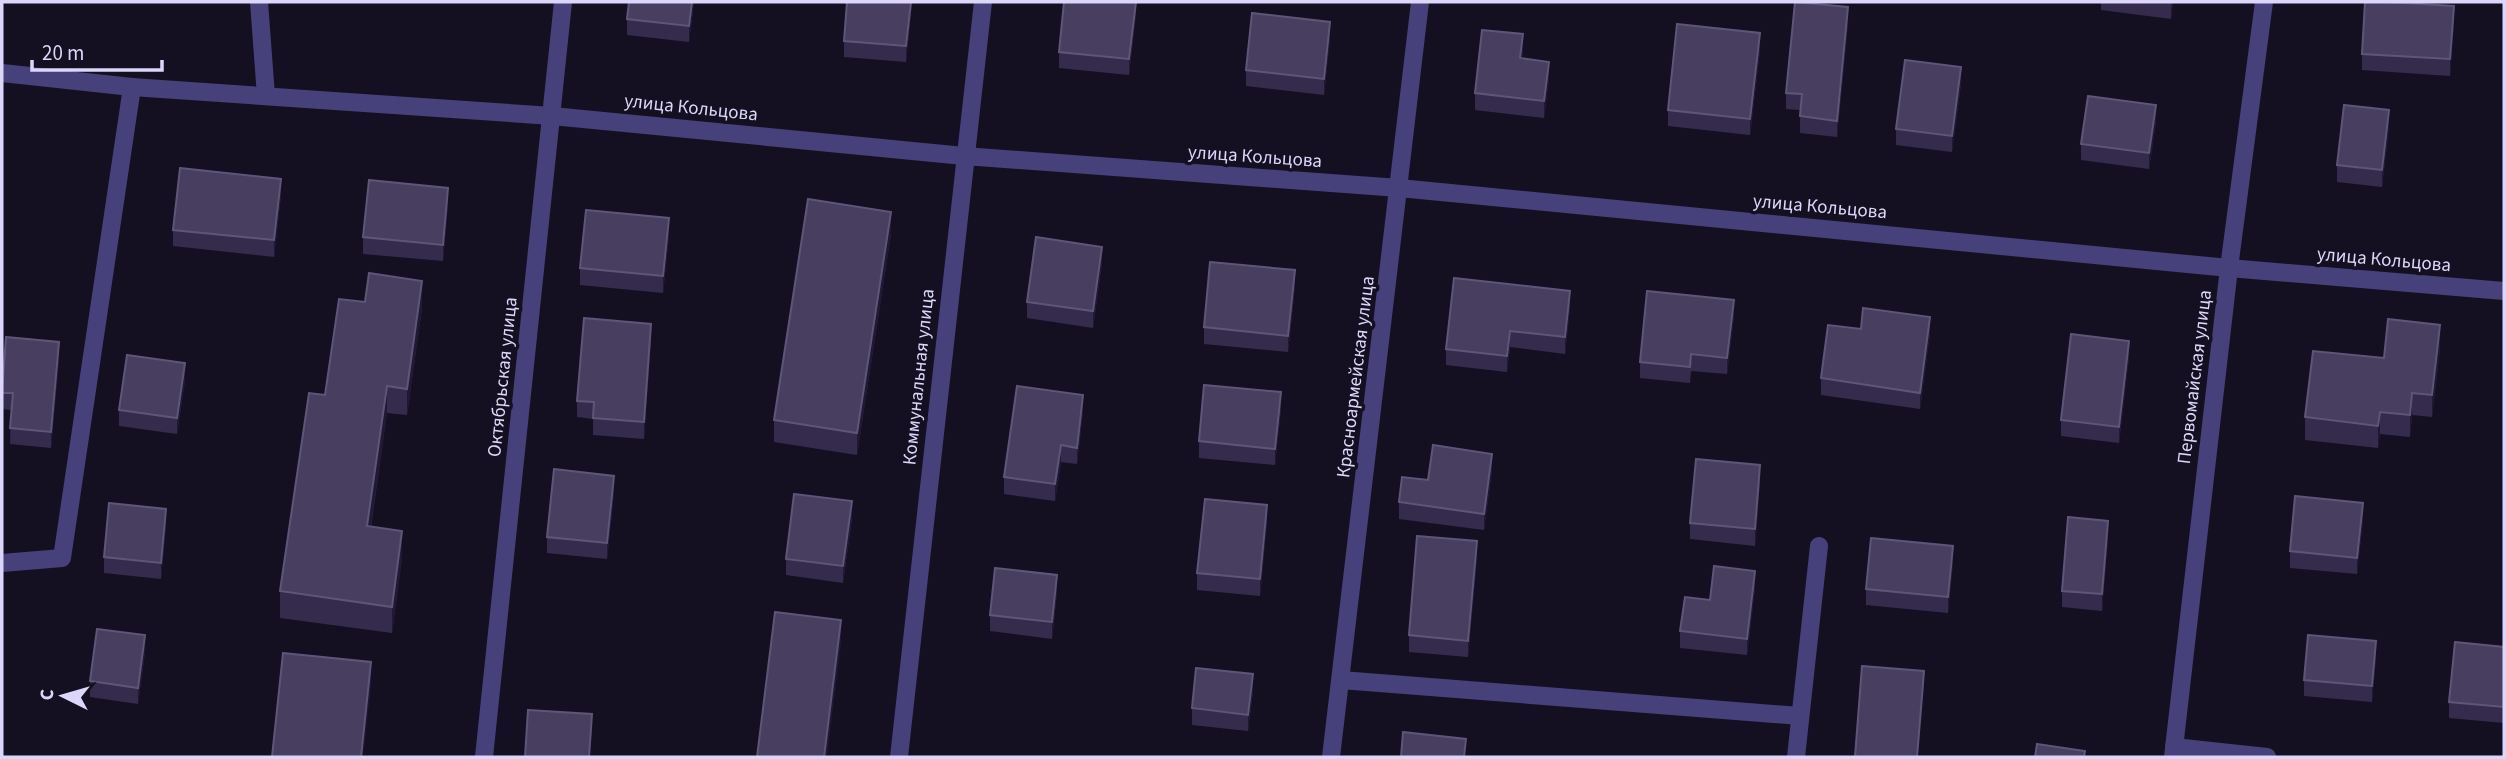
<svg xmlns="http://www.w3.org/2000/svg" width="2506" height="759" font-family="'Source Sans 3',sans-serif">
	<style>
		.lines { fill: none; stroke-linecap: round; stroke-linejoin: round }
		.service { stroke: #47417b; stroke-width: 18 }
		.minor { stroke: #47417b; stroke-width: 18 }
		.wall { fill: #352c4d }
		.shaded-wall { fill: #201934 }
		.building { fill: #473e60; stroke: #5e5678; stroke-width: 2 }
		.labels { text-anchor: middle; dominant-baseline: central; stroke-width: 7; stroke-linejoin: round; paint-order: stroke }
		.street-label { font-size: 19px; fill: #dcd6fa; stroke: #151021 }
	</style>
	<rect width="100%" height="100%" fill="#151021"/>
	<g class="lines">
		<g class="service">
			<polyline points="259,2 266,96"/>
			<polyline points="2,563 62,558 132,87"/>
			<polyline points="1341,680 1800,716"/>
			<polyline points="2174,747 2267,757"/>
			<polyline points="1796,757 1819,546"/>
		</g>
		<g class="minor">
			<polyline points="2,73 132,87 552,116 964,156 1399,188 2229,268 2504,291"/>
			<polyline points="484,757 563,2"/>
			<polyline points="899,757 983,2"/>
			<polyline points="1331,757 1420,2"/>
			<polyline points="2173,757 2229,268 2264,2"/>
		</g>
	</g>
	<g class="wall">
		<polygon points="629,2 694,2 689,42 627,35 627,19"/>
		<polygon points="847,2 912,2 906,62 844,57 844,41"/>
		<polygon points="1136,2 1136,13 1129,75 1059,68 1059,52"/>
		<polygon points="2101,2 2173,2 2171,19 2101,10"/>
		<polygon points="2454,22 2450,76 2362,70 2362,54"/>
		<polygon points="1848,24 1837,137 1800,133 1800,110 1786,109 1786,93"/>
		<polygon points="1330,38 1324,95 1246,86 1246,70"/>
		<polygon points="1523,50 1522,58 1549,78 1544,118 1475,110 1475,93"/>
		<polygon points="1760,50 1750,135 1668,126 1668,110"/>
		<polygon points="1961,84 1952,152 1896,145 1896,129"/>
		<polygon points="2156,122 2149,169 2081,160 2081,144"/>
		<polygon points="2389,127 2382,187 2337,182 2337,165"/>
		<polygon points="281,195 274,257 173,246 173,230"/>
		<polygon points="448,205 443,261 363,254 363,237"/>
		<polygon points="891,234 857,455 774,442 774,420"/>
		<polygon points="669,235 663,293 580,285 580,268"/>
		<polygon points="1102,263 1093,328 1027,318 1027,302"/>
		<polygon points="1295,286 1288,352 1204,344 1204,327"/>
		<polygon points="365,302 422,308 407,415 387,413 371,527 402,558 392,633 280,618 280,591 325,395"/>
		<polygon points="1570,307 1565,354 1510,347 1507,372 1446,365 1446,349"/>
		<polygon points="1734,316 1727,374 1691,371 1690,383 1640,378 1640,362"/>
		<polygon points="1861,329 1930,333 1920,409 1821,395 1821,378"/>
		<polygon points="651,340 644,439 593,435 593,419 577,417 577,401"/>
		<polygon points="2440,348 2432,417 2412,415 2410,437 2380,434 2378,448 2305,440 2305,417 2384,358"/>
		<polygon points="2129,357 2119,443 2061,436 2061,420"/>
		<polygon points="59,359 51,448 10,444 11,410 2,409 2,381"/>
		<polygon points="185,380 177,434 119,426 119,410"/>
		<polygon points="1281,409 1275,465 1199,458 1199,441"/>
		<polygon points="1083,411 1077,464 1061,462 1055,501 1004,494 1004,477"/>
		<polygon points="1492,470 1484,530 1399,519 1399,502 1428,480"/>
		<polygon points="1760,481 1755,546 1690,539 1690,523"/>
		<polygon points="614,492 607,559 547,553 547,537"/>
		<polygon points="852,518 843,583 786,575 786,559"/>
		<polygon points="2363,519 2357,574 2290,568 2290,551"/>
		<polygon points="1267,521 1260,596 1197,590 1197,573"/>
		<polygon points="166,525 161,579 104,573 104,557"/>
		<polygon points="2108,537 2102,611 2062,607 2062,591"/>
		<polygon points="1477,557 1468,657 1409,652 1409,635"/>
		<polygon points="1953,562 1948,613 1866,605 1866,589"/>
		<polygon points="1755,588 1747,655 1680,648 1680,631 1710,600"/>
		<polygon points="1057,592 1052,639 990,631 990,615"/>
		<polygon points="2504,647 2504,723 2449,718 2449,702"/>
		<polygon points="145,652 138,704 90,697 90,681"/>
		<polygon points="2376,657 2372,702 2304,696 2304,680"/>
		<polygon points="1253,691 1248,731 1192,725 1192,708"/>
	</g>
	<g class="shaded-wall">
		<polygon points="692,2 694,2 689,42 689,26"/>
		<polygon points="911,2 912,2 906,62 906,46"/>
		<polygon points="1136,2 1136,13 1129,75 1129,59"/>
		<polygon points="2171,2 2173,2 2171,19"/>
		<polygon points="2454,6 2454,22 2450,76 2450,59"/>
		<polygon points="1848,7 1848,24 1837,137 1837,121"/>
		<polygon points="1330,22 1330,38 1324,95 1324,79"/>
		<polygon points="1760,33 1760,50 1750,135 1750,119"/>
		<polygon points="1523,34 1523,50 1520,75 1520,58"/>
		<polygon points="1549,62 1549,78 1544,118 1544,101"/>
		<polygon points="1961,67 1961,84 1952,152 1952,136"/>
		<polygon points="2156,105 2156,122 2149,169 2149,153"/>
		<polygon points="2389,110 2389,127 2382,187 2382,170"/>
		<polygon points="281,179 281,195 274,257 274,240"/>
		<polygon points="448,188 448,205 443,261 443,245"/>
		<polygon points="891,212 891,234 857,455 857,433"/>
		<polygon points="669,218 669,235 663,293 663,276"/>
		<polygon points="1102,247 1102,263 1093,328 1093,311"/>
		<polygon points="1295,270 1295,286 1288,352 1288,336"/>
		<polygon points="422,281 422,308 407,415 407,389"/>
		<polygon points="1570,291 1570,307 1565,354 1565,337"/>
		<polygon points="1734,300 1734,316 1727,374 1727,358"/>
		<polygon points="1930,317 1930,333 1920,409 1920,393"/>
		<polygon points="651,324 651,340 644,439 644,422"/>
		<polygon points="2440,325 2440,348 2432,417 2432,395"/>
		<polygon points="1510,331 1510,347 1507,372 1507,356"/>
		<polygon points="2129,341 2129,357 2119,443 2119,427"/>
		<polygon points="59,342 59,359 51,448 51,432"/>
		<polygon points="185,363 185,380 177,434 177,418"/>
		<polygon points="387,386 387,413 367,552 367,526"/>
		<polygon points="1281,392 1281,409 1275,465 1275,449"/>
		<polygon points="2412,393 2412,415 2410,437 2410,415"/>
		<polygon points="1083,395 1083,411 1077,464 1077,448"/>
		<polygon points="2380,412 2380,434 2378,448 2378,426"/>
		<polygon points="1061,445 1061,462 1055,501 1055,484"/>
		<polygon points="1492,454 1492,470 1484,530 1484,514"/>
		<polygon points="1760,465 1760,481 1755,546 1755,529"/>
		<polygon points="614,476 614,492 607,559 607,543"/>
		<polygon points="852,501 852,518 843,583 843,566"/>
		<polygon points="2363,503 2363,519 2357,574 2357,558"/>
		<polygon points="1267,505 1267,521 1260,596 1260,579"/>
		<polygon points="166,509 166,525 161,579 161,563"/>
		<polygon points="2108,521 2108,537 2102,611 2102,594"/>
		<polygon points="402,531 402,558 392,633 392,607"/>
		<polygon points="1477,541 1477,557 1468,657 1468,641"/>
		<polygon points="1953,546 1953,562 1948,613 1948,597"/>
		<polygon points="1755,571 1755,588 1747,655 1747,639"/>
		<polygon points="1057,575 1057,592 1052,639 1052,622"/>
		<polygon points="841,620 841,643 827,757 824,757"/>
		<polygon points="145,635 145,652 138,704 138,688"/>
		<polygon points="2376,641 2376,657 2372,702 2372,686"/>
		<polygon points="371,662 371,685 363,757 361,757"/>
		<polygon points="1924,671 1924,687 1918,757 1917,757"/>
		<polygon points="1253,674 1253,691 1248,731 1248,715"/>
		<polygon points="592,714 592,731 590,757 589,757"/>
	</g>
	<g class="building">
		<polygon points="629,2 692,2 689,26 627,19"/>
		<polygon points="847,2 911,2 906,46 844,41"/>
		<polygon points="1064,2 1136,2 1129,59 1059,52"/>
		<polygon points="1795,2 1848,7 1837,121 1800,116 1802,94 1786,93"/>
		<polygon points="2365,2 2387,2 2454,6 2450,59 2362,54"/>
		<polygon points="1252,13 1330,22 1324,79 1246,70"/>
		<polygon points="1677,24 1760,33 1750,119 1668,110"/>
		<polygon points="1482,30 1523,34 1520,58 1549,62 1544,101 1475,93"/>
		<polygon points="1905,60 1961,67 1952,136 1896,129"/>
		<polygon points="2088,96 2156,105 2149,153 2081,144"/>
		<polygon points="2344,105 2389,110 2382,170 2337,165"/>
		<polygon points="180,168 281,179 274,240 173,230"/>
		<polygon points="369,180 448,188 443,245 363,237"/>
		<polygon points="808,199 891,212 857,433 774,420"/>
		<polygon points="586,210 669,218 663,276 580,268"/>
		<polygon points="1036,237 1102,247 1093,311 1027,302"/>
		<polygon points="1210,262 1295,270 1288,336 1204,327"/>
		<polygon points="369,273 422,281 407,389 387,386 367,526 402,531 392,607 280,591 309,393 325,395 339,299 365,302"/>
		<polygon points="1454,278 1570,291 1565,337 1510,331 1507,356 1446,349"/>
		<polygon points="1647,291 1734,300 1727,358 1691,354 1690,367 1640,362"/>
		<polygon points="1863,308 1930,317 1920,393 1821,378 1828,325 1861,329"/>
		<polygon points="584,318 651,324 644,422 593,418 594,402 577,401"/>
		<polygon points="2388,319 2440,325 2432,395 2412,393 2410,415 2380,412 2378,426 2305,417 2313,351 2384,358"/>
		<polygon points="2071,334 2129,341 2119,427 2061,420"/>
		<polygon points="6,337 59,342 51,432 10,428 13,393 2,393"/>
		<polygon points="127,355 185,363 177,418 119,410"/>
		<polygon points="1204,385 1281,392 1275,449 1199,441"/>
		<polygon points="1017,386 1083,395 1077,448 1061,445 1055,484 1004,477"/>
		<polygon points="1433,445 1492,454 1484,514 1399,502 1402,477 1428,480"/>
		<polygon points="1696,459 1760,465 1755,529 1690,523"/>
		<polygon points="554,469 614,476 607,543 547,537"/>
		<polygon points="794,494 852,501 843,566 786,559"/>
		<polygon points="2295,496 2363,503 2357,558 2290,551"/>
		<polygon points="1205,499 1267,505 1260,579 1197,573"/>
		<polygon points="109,503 166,509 161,563 104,557"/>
		<polygon points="2068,517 2108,521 2102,594 2062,591"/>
		<polygon points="1417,536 1477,541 1468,641 1409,635"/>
		<polygon points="1871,538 1953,546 1948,597 1866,589"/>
		<polygon points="1714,566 1755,571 1747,639 1680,631 1685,597 1710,600"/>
		<polygon points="995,568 1057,575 1052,622 990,615"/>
		<polygon points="775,612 841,620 824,757 757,757"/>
		<polygon points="97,629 145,635 138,688 90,681"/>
		<polygon points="2308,635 2376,641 2372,686 2304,680"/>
		<polygon points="2455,642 2504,647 2504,707 2449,702"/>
		<polygon points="283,653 371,662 361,757 272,757"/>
		<polygon points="1862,666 1924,671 1917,757 1855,757"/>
		<polygon points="1196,668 1253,674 1248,715 1192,708"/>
		<polygon points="528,710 592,714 589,757 525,757"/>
		<polygon points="1403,732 1466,739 1464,757 1401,757"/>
		<polygon points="2037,744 2085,751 2084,757 2035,757"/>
	</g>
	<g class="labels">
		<g class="street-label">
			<text transform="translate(691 108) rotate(6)">улица Кольцова</text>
			<text transform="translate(1255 157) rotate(4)">улица Кольцова</text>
			<text transform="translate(1820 207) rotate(5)">улица Кольцова</text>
			<text transform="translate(2384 260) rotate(5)">улица Кольцова</text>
			<text transform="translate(503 377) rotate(-84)">Октябрьская улица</text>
			<text transform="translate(919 377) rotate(-84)">Коммунальная улица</text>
			<text transform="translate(1356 377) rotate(-83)">Красноармейская улица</text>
			<text transform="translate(2195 377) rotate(-83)">Первомайская улица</text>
		</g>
	</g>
	<rect width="2506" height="759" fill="none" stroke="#dcd6fa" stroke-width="7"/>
	<g transform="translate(63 696) rotate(275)" stroke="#151021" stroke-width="5" paint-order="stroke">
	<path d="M0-5L12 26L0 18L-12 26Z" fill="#dcd6fa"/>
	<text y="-10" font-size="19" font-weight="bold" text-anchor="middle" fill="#dcd6fa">С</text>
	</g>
	<path d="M32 60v10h130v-10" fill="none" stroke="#dcd6fa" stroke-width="3.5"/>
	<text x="42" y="60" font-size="21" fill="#dcd6fa" stroke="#151021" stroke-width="5" paint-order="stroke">20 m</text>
</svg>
